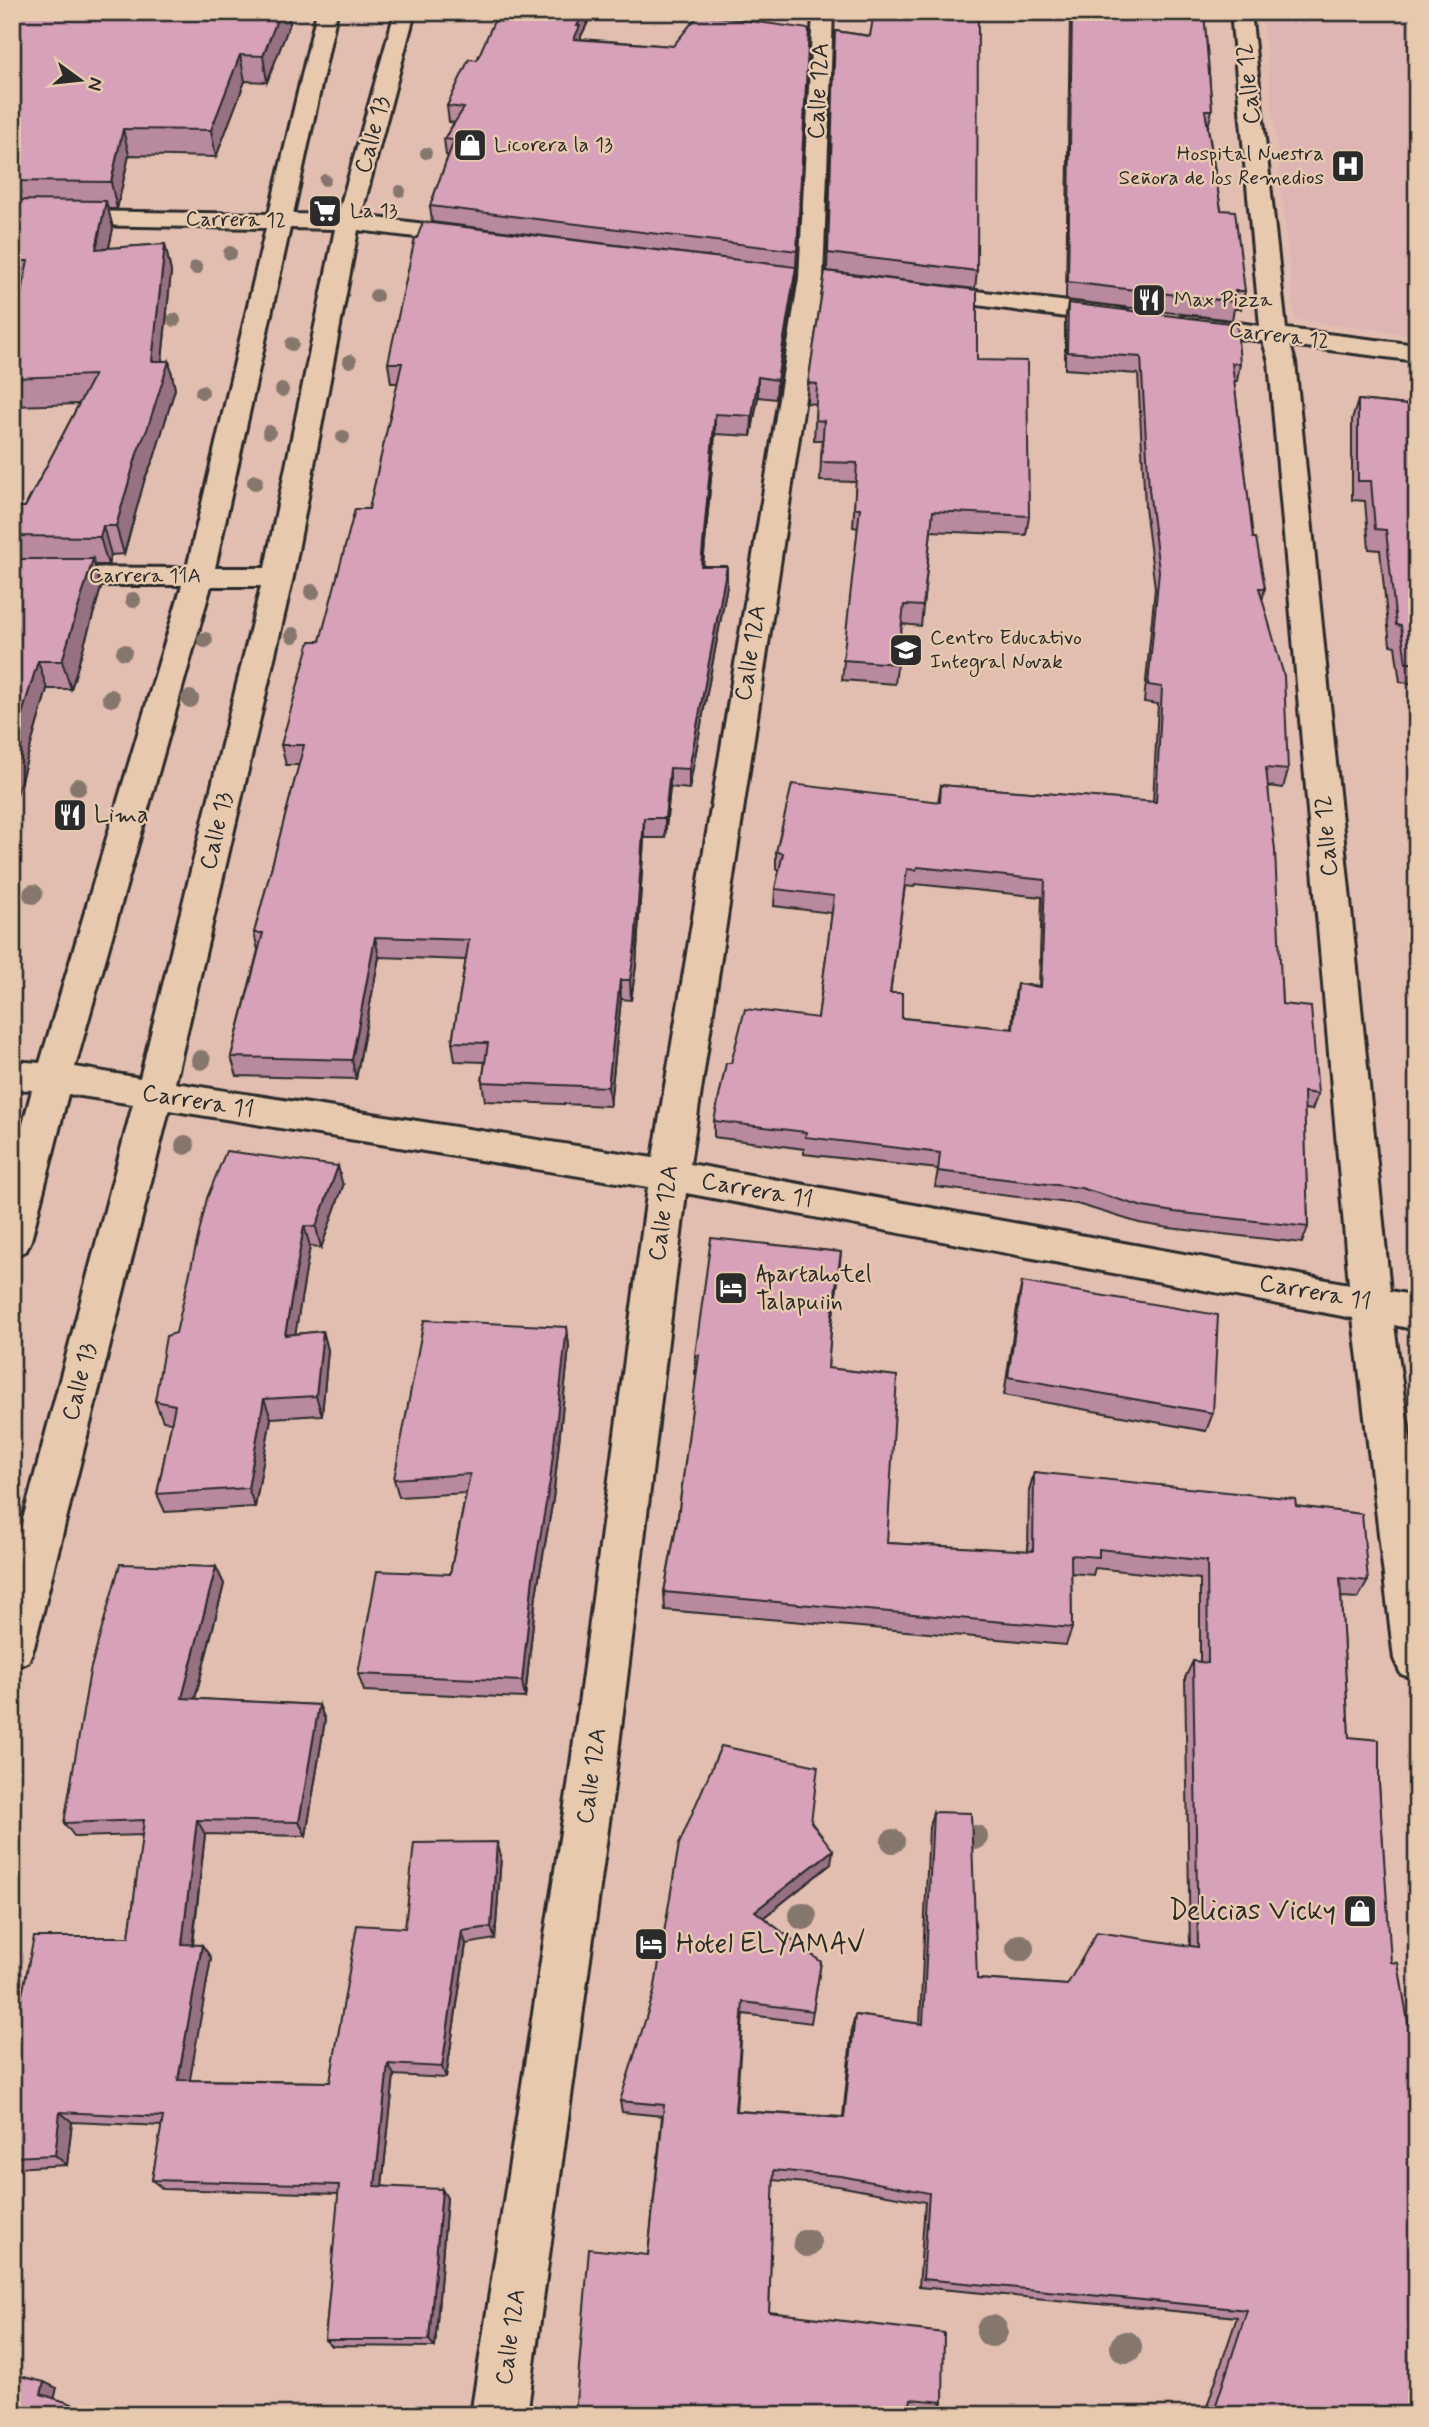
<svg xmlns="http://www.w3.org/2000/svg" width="1429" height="2427" font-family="Mynerve,sans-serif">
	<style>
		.built { fill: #dfb5b3 }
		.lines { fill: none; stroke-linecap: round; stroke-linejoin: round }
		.street-casing { stroke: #2b2b2b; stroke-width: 6 }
		.street { fill: #e7caae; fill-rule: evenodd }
		.tree { fill: #86776d }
		.wall { fill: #b98a9f; stroke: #2b2b2b; stroke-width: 2; fill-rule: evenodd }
		.shaded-wall { fill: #967182; stroke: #2b2b2b; stroke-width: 2 }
		.building { fill: #d7a1b9; stroke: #2b2b2b; stroke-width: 2; fill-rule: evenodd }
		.labels { text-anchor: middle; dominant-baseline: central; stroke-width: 5; stroke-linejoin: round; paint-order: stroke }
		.far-poi-label { font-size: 21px; fill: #2b2b2b; stroke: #e7caae; text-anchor: start }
		.far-street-label { font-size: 21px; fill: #2b2b2b; stroke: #e7caae }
		.street-label { font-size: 24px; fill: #2b2b2b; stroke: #e7caae }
		.poi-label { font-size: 24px; fill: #2b2b2b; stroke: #e7caae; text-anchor: start }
		.near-poi-label { font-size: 28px; fill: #2b2b2b; stroke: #e7caae; text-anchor: end }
	</style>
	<rect width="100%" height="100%" fill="#e2beb1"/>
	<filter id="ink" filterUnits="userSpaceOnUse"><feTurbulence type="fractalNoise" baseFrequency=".0143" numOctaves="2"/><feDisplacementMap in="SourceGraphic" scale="14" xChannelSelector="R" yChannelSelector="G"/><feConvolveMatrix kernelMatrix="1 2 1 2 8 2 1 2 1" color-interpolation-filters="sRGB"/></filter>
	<g filter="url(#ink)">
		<polygon class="built" points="1262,12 1417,12 1417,335 1295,320"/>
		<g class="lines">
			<g class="street-casing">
				<g id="street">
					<path d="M 317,12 L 337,12 L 293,214 L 338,215 L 395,12 L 415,12 L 361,216 L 473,230 L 481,232 L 485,237 L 481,242 L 473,244 L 358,230 L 293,577 L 175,1083 L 653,1158 L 799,278 L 813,12 L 833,12 L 823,278 L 690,1164 L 1349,1284 L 1269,362 L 1263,341 L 1186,332 L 1177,329 L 1173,324 L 1177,319 L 1186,316 L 1260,326 L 1231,12 L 1251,12 L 1286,329 L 1417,345 L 1417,361 L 1290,345 L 1295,362 L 1390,1291 L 1417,1296 L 1417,1330 L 1394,1325 L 1417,1492 L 1417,1680 L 1401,1674 L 1394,1659 L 1353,1318 L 686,1193 L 614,1786 L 527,2415 L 471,2415 L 568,1786 L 648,1187 L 169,1110 L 34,1647 L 28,1662 L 12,1668 L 12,1561 L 133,1104 L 68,1094 L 31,1240 L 26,1251 L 12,1256 L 12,1166 L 32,1090 L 12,1089 L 12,1061 L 40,1063 L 182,585 L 12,585 L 12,567 L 187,568 L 266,228 L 12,224 L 12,210 L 269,214 ZM 290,228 L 335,229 L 265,568 L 215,568 ZM 211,586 L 261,586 L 140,1078 L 75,1067 Z"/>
					<polygon points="926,285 1119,308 1128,311 1132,316 1128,321 1119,324 917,297 914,292 917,287"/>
				</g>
			</g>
			<use href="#street" class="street"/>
		</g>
		<g class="tree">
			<circle cx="426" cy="153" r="6"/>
			<circle cx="325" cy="180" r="6"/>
			<circle cx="400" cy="191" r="6"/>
			<circle cx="230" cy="253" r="7"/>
			<circle cx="196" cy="268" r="7"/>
			<circle cx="376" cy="296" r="7"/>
			<circle cx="174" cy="320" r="7"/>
			<circle cx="292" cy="344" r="7"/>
			<circle cx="350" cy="361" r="7"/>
			<circle cx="282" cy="390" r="7"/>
			<circle cx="202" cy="392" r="7"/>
			<circle cx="269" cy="432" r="7"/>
			<circle cx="343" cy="437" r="7"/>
			<circle cx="255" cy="482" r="8"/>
			<circle cx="312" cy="592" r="8"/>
			<circle cx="133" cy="600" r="8"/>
			<circle cx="293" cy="635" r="8"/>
			<circle cx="205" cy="640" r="8"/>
			<circle cx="124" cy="652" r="8"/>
			<circle cx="111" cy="698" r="9"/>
			<circle cx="190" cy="699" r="9"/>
			<circle cx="78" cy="787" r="9"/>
			<circle cx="33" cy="894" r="10"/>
			<circle cx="201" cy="1060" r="10"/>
			<circle cx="185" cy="1145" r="10"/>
			<circle cx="976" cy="1837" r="12"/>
			<circle cx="893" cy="1841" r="12"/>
			<circle cx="803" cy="1916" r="14"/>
			<circle cx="1020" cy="1948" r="14"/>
			<circle cx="807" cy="2243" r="14"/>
			<circle cx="992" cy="2331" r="16"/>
			<circle cx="1126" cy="2347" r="16"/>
		</g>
		<g class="wall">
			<polygon points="12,12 290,23 267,82 245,81 216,157 129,155 117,209 108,209 113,228 109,248 165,244 171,272 162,361 169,361 175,389 154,458 145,478 124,554 111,555 108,565 94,565 101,588 71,689 47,689 12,811 12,507 25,507 79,404 13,406 12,404 12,339 22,288 12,288"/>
			<polygon points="517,12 589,12 590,18 581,36 581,39 673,46 809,29 795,286 776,399 758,397 751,436 715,434 703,566 727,566 727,586 689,789 670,787 665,838 644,838 636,966 631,1000 621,999 610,1106 485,1101 482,1082 485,1062 455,1061 452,1042 466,960 379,957 356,1079 237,1076 231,1057 258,950 254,933 299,765 286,765 281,745 369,509 398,383 391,383 388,363 787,266 432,222 430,206 448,156 446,155 444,139 454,123 449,122 447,106 477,60 511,22"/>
			<polygon points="1070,12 1204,12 1212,110 1208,127 1221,210 1245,291 1241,309 1234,309 1232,320 1066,300"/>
			<polygon points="835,31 870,36 977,271 975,289 827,271"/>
			<path d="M 1068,303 L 1240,364 L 1237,381 L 1234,381 L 1253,538 L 1265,588 L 1262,601 L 1288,770 L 1283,788 L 1268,786 L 1282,1004 L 1318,1094 L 1312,1110 L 1304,1109 L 1308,1227 L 1302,1243 L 1169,1228 L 1139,1223 L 1077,1204 L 935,1187 L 938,1169 L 804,1154 L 804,1149 L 714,1137 L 714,1121 L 731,1063 L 818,1018 L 832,913 L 774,906 L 775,889 L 779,870 L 776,869 L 776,852 L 938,802 L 941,785 L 1153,802 L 1158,704 L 1144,702 L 1155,588 L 1145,507 L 1138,374 L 1065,369 L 1065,320 ZM 915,884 L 1042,897 L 1039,986 L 1017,984 L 1014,1001 L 1012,1029 L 902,1018 L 890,993 L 905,886 L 914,887 Z"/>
			<polygon points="977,360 1029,516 1026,535 931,531 921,626 902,624 895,684 842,680 858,528 853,527 856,482 820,481 822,440 814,440 816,404 807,403 808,383"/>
			<polygon points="1358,400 1417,406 1417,684 1400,682 1395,646 1390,645 1380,550 1369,549 1365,501 1352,500 1352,420"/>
			<polygon points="343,1186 321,1248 310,1246 295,1334 323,1331 328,1350 322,1415 271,1418 255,1507 165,1512 157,1494 172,1422 163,1421 155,1401 176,1333"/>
			<polygon points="839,1273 831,1330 828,1368 887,1543 1028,1551 1029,1491 1034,1472 1296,1506 1368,1581 1358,1598 1341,1597 1349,1737 1379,1784 1417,2415 1204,2415 1237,2317 919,2287 925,2202 838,2186 773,2180 769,2312 943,2402 939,2408 909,2405 648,2255 662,2116 622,2112 620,2101 811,1822 831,1864 763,1918 821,1962 811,2023 743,2014 736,2111 843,2117 852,2028 855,2015 920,2024 929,1827 933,1812 977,1979 1067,1985 1190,1946 1185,1678 1193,1661 1200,1662 1200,1579 1095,1568 1093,1575 1071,1573 1072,1628 1066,1645 665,1610 664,1592 678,1517 697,1375 695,1374 695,1355"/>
			<polygon points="1022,1282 1213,1413 1206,1431 1004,1395 1018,1301"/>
			<polygon points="567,1327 569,1347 553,1499 536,1595 525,1698 364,1691 358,1674 450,1574 466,1493 399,1497 394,1479"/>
			<polygon points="216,1567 224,1584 195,1699 319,1705 325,1720 306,1836 205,1834 193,1945 202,1945 211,1958 189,2080 330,2082 405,1928 501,1856 495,1939 466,1944 446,2078 394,2075 382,2186 447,2198 435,2347 332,2346 325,2340 339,2194 163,2189 152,2180 162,2126 72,2122 67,2165 12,2168 12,2043 129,1937 143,1835 75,1837 64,1823"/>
		</g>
		<g class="shaded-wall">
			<polygon points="279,12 288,12 290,23 267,82 263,56"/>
			<polygon points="584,12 589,12 590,18 581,36 581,42 574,39 577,26"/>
			<polygon points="240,55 245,81 216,157 211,130"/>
			<polygon points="123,129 129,155 117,209 111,182"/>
			<polygon points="106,201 113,228 103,276 96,249"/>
			<polygon points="165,244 171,272 159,389 152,361"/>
			<polygon points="796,267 795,286 776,399 777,380"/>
			<polygon points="169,361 175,389 154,458 145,478 124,554 116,526 138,450"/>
			<polygon points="758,377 758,397 751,436 752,416"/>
			<polygon points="715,414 715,434 701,586 701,566"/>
			<polygon points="103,526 111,555 108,565 100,537"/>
			<polygon points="93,559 101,588 71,689 62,661"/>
			<polygon points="727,566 727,586 689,789 689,769"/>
			<polygon points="38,661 47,689 12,811 12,747"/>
			<polygon points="670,768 670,787 665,838 665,818"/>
			<polygon points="644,818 644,838 636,966 631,1000 630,980"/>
			<polygon points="375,937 379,957 356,1079 352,1060"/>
			<polygon points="620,980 621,999 610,1106 608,1087"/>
			<polygon points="338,1166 343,1186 321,1248 316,1227"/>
			<polygon points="304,1226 310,1246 292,1354 285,1335"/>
			<polygon points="841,1252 839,1273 830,1335 832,1315"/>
			<polygon points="567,1327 569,1347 553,1499 536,1595 525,1698 522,1681 533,1577"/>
			<polygon points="323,1331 328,1350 322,1415 316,1396"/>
			<polygon points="264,1399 271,1418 255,1507 248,1488"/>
			<polygon points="216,1567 224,1584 191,1714 182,1698"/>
			<polygon points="319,1705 325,1720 306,1836 299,1822"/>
			<polygon points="197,1820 205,1834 191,1957 182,1944"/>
			<polygon points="497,1842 501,1856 495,1939 491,1927"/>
			<polygon points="833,1850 831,1864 754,1925 755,1911"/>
			<polygon points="462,1931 466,1944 446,2078 442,2067"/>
			<polygon points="202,1945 211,1958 188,2091 178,2080"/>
			<polygon points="388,2064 394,2075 381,2195 375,2186"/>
			<polygon points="60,2112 72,2122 67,2165 55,2155"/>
			<polygon points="442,2189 447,2198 435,2347 429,2340"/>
			<polygon points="44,2382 57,2388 54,2400 41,2394"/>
		</g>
		<g class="building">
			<polygon points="12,12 280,12 263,56 240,55 211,130 123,129 111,182 12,181"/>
			<polygon points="517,12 584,12 577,26 580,26 574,39 673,46 699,14 809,29 797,251 430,206 454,140 444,139 464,108 447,106 469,59 477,60 494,21 511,22"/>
			<polygon points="874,12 978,12 977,271 828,253 835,31 870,36"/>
			<polygon points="1072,12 1204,12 1212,110 1205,110 1221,210 1235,211 1245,291 1235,291 1236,302 1068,282"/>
			<polygon points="12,200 106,201 96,249 165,244 152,361 169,361 147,430 138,450 116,526 103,526 100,537 12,536 12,507 25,507 94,375 12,378 12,339 28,261 12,261"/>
			<polygon points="423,222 796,267 777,380 758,377 752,416 715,414 701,566 727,566 689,769 670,768 665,818 644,818 635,946 630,980 620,980 608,1087 482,1082 488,1043 452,1042 469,940 375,937 352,1060 231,1057 263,933 254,933 304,745 281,745 310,641 320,641 355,509 369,509 402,363 388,363 415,238 417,238"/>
			<polygon points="825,271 977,290 977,360 1027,361 1029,516 933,511 923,606 904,605 897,664 843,660 860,508 854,508 857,463 821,462 824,421 815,420 817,384 808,383"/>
			<path d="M 1068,303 L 1237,324 L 1240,364 L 1232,363 L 1253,538 L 1256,538 L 1265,588 L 1259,588 L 1284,676 L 1288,770 L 1266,768 L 1275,851 L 1282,1004 L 1311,1007 L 1318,1094 L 1304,1092 L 1308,1227 L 1174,1212 L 1143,1207 L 1081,1188 L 938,1171 L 940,1153 L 805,1137 L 806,1132 L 714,1121 L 726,1063 L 731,1063 L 745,1009 L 818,1018 L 834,896 L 775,889 L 783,853 L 776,852 L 792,784 L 940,802 L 941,785 L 1156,802 L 1162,687 L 1148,685 L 1159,571 L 1149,489 L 1141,357 L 1067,352 ZM 917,867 L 1045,880 L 1041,987 L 1017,984 L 1013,1029 L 902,1018 L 902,993 L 890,993 L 907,869 L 916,870 Z"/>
			<polygon points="1358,400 1417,406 1417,663 1406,663 1401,626 1396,625 1386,530 1375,529 1371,481 1358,481"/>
			<polygon points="12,559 93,559 62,661 38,661 12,747"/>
			<polygon points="226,1151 338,1166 316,1227 304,1226 285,1335 323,1331 316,1396 264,1399 248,1488 157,1494 175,1405 155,1401 166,1336 176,1333 207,1198"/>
			<polygon points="711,1238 841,1252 832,1315 828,1368 897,1376 887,1543 1033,1551 1034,1472 1295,1499 1296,1506 1362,1514 1368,1581 1340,1578 1349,1737 1379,1740 1379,1784 1391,1962 1398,1963 1417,2075 1417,2415 1213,2414 1247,2310 923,2279 929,2193 841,2176 774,2170 769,2312 944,2333 943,2402 911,2399 908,2415 575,2415 589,2249 648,2255 664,2105 620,2101 654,1992 679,1844 721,1746 818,1766 811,1822 833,1850 755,1911 821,1962 813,2011 743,2002 735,2111 844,2118 855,2015 923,2024 933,1812 971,1813 977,1979 1067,1985 1097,1932 1198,1947 1193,1661 1208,1663 1207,1561 1099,1549 1099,1557 1071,1555 1072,1628 664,1592 678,1517 699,1355 695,1355"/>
			<polygon points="1022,1282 1218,1315 1213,1413 1008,1377"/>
			<polygon points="424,1320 567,1327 550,1481 533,1577 522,1681 358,1674 377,1571 450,1574 470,1474 394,1479"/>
			<polygon points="120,1564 216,1567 182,1698 319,1705 299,1822 197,1820 182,1944 202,1945 178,2080 330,2082 357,1925 405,1928 414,1843 497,1842 491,1927 462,1931 442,2067 388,2064 375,2186 442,2189 429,2340 325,2340 339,2185 152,2180 163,2117 60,2112 55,2155 12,2157 12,2043 34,1937 129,1937 144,1820 64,1823 90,1671"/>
			<polygon points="12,2374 44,2382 41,2394 106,2415 12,2415"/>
		</g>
	</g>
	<defs>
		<g id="shop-square" transform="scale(1.75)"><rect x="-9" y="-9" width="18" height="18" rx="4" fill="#2b2b2b" stroke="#e7caae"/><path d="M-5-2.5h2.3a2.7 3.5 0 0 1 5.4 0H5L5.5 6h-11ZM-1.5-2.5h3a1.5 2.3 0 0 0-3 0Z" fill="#fff"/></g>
		<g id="hospital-square" transform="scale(1.75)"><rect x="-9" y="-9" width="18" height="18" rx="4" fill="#2b2b2b" stroke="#e7caae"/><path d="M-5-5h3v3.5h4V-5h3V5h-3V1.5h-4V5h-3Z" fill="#fff"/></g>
		<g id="supermarket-square" transform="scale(1.75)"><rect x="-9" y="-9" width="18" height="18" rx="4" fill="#2b2b2b" stroke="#e7caae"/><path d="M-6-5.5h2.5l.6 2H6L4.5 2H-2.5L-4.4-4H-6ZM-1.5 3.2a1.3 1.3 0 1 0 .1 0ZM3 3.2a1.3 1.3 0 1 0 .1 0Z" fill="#fff"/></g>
		<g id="restaurant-square" transform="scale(1.75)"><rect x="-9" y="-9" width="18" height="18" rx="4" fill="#2b2b2b" stroke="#e7caae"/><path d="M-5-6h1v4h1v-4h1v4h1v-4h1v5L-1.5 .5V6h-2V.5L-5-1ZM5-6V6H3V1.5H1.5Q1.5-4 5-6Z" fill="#fff"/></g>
		<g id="school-square" transform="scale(1.75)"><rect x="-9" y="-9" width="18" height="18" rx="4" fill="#2b2b2b" stroke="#e7caae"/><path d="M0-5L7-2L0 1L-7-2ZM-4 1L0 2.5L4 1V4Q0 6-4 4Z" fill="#fff"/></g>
		<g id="hotel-square" transform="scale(1.75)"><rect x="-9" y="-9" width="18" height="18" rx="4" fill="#2b2b2b" stroke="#e7caae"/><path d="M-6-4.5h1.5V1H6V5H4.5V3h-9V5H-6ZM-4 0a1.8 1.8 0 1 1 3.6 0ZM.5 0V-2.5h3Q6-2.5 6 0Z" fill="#fff"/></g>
	</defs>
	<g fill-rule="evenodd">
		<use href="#shop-square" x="470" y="145"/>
		<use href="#hospital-square" x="1348" y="166"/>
		<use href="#supermarket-square" x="325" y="211"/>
		<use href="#restaurant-square" x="1149" y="300"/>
		<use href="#school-square" x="906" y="650"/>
		<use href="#restaurant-square" x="70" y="815"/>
		<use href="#hotel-square" x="731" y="1288"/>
		<use href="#shop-square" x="1360" y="1911"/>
		<use href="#hotel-square" x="651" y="1944"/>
	</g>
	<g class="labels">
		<g class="far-poi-label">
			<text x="494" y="145">Licorera la 13</text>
			<text x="1324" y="154" text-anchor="end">Hospital Nuestra<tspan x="1324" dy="24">Señora de los Remedios</tspan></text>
			<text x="350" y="211">La 13</text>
			<text x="1174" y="300">Max Pizza</text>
			<text x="930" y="638">Centro Educativo<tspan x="930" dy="24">Integral Novak</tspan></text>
		</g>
		<g class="far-street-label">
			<text transform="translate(236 220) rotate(1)">Carrera 12</text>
			<text transform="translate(1279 336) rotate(7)">Carrera 12</text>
			<text x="145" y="576">Carrera 11A</text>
		</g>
		<g class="street-label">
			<text transform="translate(1249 84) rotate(-96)">Calle 12</text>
			<text transform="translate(819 91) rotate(-87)">Calle 12A</text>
			<text transform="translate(373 135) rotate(-75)">Calle 13</text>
			<text transform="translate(751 653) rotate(-81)">Calle 12A</text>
			<text transform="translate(217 831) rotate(-77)">Calle 13</text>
			<text transform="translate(1327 836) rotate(-95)">Calle 12</text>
			<text transform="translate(198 1102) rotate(9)">Carrera 11</text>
			<text transform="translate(757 1191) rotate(10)">Carrera 11</text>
			<text transform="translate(664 1213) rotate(-82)">Calle 12A</text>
			<text transform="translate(1315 1293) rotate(10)">Carrera 11</text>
			<text transform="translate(80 1382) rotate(-76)">Calle 13</text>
			<text transform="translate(592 1776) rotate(-82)">Calle 12A</text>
			<text transform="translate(511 2337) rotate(-82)">Calle 12A</text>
		</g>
		<g class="poi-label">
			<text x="94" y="815">Lima</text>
			<text x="756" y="1274">Apartahotel<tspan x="756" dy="28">Talapuiin</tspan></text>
		</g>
		<g class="near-poi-label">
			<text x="1336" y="1911">Delicias Vicky</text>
			<text x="676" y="1944" text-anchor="start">Hotel ELYAMAV</text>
		</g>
	</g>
	<rect width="1429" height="2427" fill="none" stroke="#e7caae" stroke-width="42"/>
	<rect x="21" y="21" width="1387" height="2385" fill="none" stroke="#2b2b2b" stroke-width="2.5" filter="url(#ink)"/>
	<g transform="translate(80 80) rotate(105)" stroke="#e7caae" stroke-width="5" paint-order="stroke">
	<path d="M0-5L12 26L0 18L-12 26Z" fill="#2b2b2b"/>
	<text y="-10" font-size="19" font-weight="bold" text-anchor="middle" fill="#2b2b2b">N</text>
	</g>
</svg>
